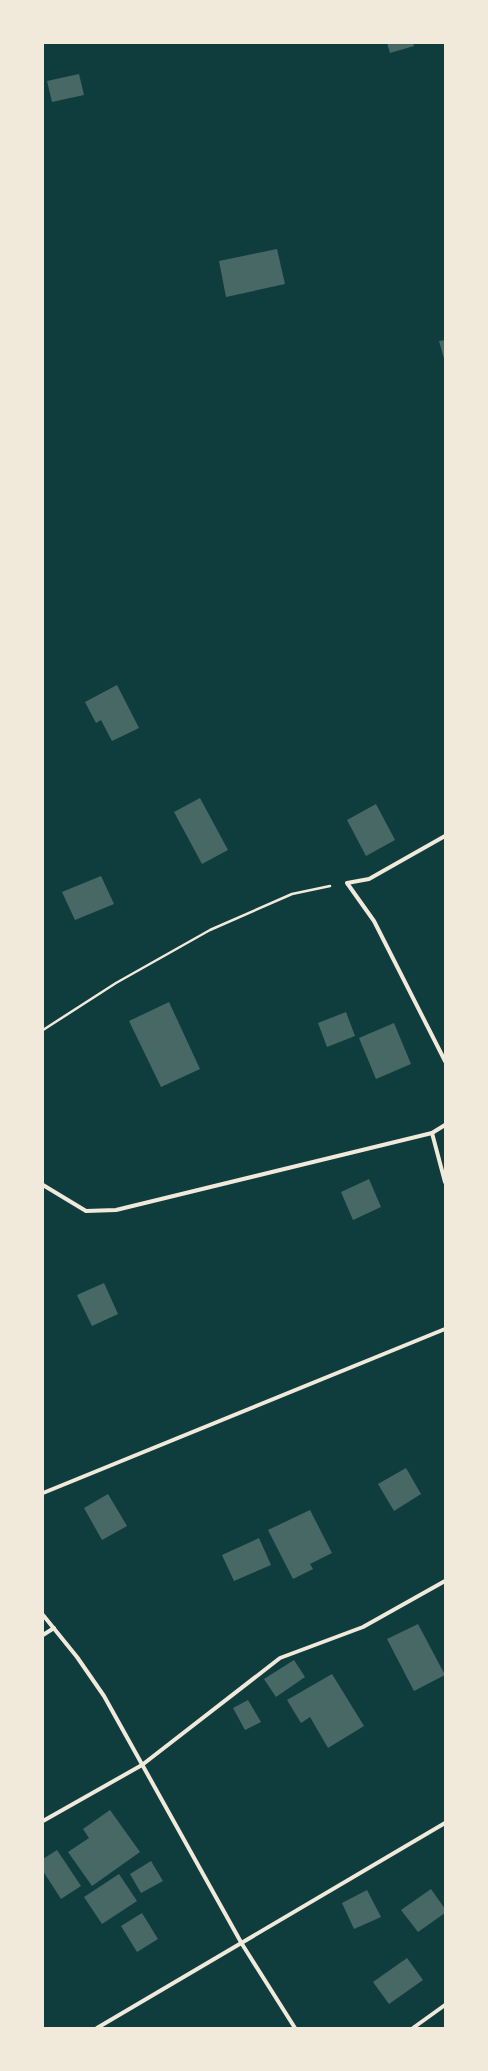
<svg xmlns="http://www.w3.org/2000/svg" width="488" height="2071" font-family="'Noto Sans',sans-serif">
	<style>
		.building { fill: #486865 }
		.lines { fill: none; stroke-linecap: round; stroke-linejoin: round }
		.path { stroke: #f1e9da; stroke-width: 2.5 }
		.minor { stroke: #f1e9da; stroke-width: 4 }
	</style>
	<rect width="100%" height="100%" fill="#0f3d3e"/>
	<g class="building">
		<polygon points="387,43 413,43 414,46 390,53"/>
		<polygon points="79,74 84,95 52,102 47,81"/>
		<polygon points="277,249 285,284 226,297 219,261"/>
		<polygon points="445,340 445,362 439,341"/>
		<polygon points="117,685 139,728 112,741 101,720 96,723 85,702"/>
		<polygon points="200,798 228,850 202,864 174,812"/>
		<polygon points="376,804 395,840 366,856 347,820"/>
		<polygon points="101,876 114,904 75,920 62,892"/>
		<polygon points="169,1002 200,1069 161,1087 129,1021"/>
		<polygon points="346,1012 355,1036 327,1047 318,1023"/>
		<polygon points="394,1023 411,1064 376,1079 359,1038"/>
		<polygon points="369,1179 381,1207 353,1220 341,1192"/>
		<polygon points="104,1283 118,1314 92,1326 77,1295"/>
		<polygon points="406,1468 421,1494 394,1511 378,1484"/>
		<polygon points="108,1494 127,1526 102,1540 84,1508"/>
		<polygon points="310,1510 332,1553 310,1564 313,1569 293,1579 268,1530"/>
		<polygon points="259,1538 271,1565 234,1581 222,1555"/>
		<polygon points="418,1624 445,1675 414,1691 387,1639"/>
		<polygon points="294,1660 305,1677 276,1697 264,1679"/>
		<polygon points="332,1674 364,1726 328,1748 310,1717 301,1723 287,1700"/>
		<polygon points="248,1700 261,1722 245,1730 233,1708"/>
		<polygon points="110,1810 140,1852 92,1886 68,1852 89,1838 83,1829"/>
		<polygon points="57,1850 81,1886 61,1899 43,1871 43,1859"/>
		<polygon points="151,1861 163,1881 141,1893 130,1874"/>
		<polygon points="119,1874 137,1901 102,1924 84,1897"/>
		<polygon points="431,1889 445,1909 445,1913 418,1932 401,1910"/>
		<polygon points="367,1890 381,1917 354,1929 342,1903"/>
		<polygon points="142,1913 158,1939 137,1952 121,1926"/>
		<polygon points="407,1958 423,1980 389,2004 373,1982"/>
	</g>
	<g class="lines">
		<polyline class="path" points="43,1030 116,983 210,930 292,894 330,886"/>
		<g class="minor">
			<polyline points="445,836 369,879 347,883 374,921 445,1061"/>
			<polyline points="432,1133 445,1182"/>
			<polyline points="43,1185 86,1211 116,1210 432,1133 445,1125"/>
			<polyline points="43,1493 445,1329"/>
			<polyline points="43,1615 77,1657 104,1696 242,1944 295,2028"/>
			<polyline points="43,1635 54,1628"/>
			<polyline points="43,1821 142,1765 280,1658 363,1627 445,1581"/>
			<polyline points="97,2028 445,1823"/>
			<polyline points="413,2028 445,2005"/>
		</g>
	</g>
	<rect width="488" height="2071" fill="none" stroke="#f1e9da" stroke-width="88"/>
</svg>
